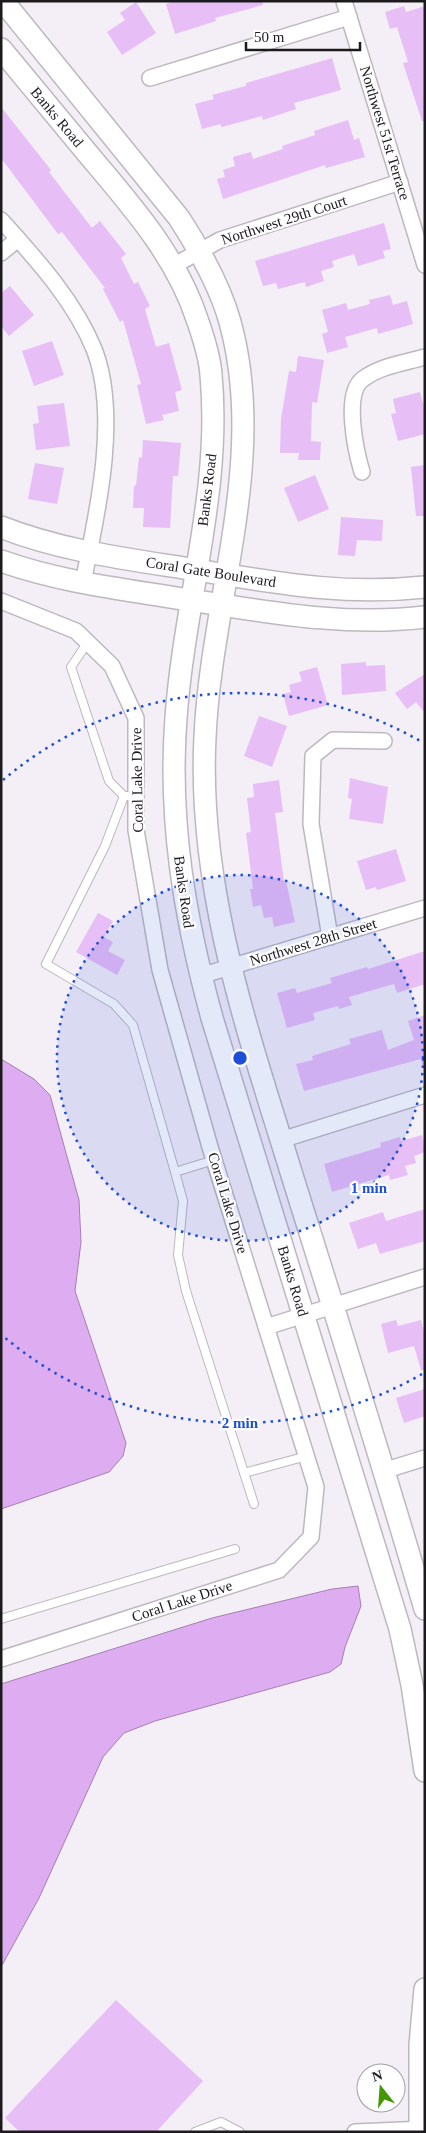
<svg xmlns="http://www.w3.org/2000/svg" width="426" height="2133" font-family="'Times New Roman',serif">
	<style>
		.water { fill: #deacf1; stroke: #a480b1 }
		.building { fill: #e7bef6 }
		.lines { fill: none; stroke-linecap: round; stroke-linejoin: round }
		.lane-casing { stroke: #bdb8bf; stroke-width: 10 }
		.street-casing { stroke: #bdb8bf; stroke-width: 18 }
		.secondary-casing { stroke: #bdb8bf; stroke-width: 24 }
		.lane { stroke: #fff; stroke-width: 8 }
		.street { stroke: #fff; stroke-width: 15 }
		.secondary { stroke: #fff; stroke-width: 21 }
		.ring { fill: none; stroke: #1d4ed8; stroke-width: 2.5; stroke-dasharray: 2.5 5 }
		.labels { text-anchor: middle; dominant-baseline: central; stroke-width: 4.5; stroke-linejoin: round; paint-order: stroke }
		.street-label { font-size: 15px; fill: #1c1a1d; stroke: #fefdff }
		.centre { fill: #1d4ed8; stroke: #fefdff; stroke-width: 2.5 }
		.ring-label { font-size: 15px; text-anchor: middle; font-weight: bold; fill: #1d4ed8; stroke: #fefdff; stroke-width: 4.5; stroke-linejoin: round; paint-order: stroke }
	</style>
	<rect width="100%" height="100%" fill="#f4eef6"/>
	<g class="water">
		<polygon points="1,1059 34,1079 50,1095 79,1200 81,1242 75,1291 126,1443 123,1456 109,1472 1,1509"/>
		<polygon points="358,1586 361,1606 345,1647 341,1664 330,1672 155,1721 124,1733 103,1757 39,1898 1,1967 1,1684 212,1618 332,1589"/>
	</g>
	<g class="building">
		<polygon points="175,1 262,1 263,5 215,18 216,21 175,34 166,4"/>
		<polygon points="136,2 156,33 122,55 107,32 125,20 120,13"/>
		<polygon points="404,6 406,12 425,6 425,121 422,121 403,63 408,62 397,27 390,29 385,12"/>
		<polygon points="332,58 341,90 294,103 296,109 263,120 262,116 222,127 220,124 202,129 195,104 214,99 212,95 246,86 246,83"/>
		<polygon points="1,107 51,170 49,172 92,228 100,221 126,254 121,258 134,284 138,282 150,306 145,309 156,347 169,343 182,390 175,392 179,411 162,415 164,420 146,424 137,385 141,384 123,320 120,322 103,289 105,288 62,232 58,234 1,158"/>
		<polygon points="348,120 354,140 359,138 365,157 326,168 325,165 223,199 217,179 225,177 223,170 235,166 233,157 251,152 253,159 283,149 282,146 315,135 314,131"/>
		<polygon points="384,223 391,249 383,251 385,258 358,266 354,254 332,261 334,267 321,271 324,281 306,287 305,282 278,289 276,283 263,286 255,261"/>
		<polygon points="10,286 34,315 9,336 1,326 1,293"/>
		<polygon points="390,295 393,305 407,301 413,324 378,334 377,328 345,337 348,347 327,353 322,334 328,332 322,310 346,303 348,310 370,304 369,300"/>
		<polygon points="52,341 64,375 34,386 22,351"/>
		<polygon points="298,356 324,360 317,403 312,402 311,441 321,442 320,460 298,460 299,453 280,453 281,419 289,371 296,372"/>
		<polygon points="420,392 425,411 425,434 398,441 391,414 396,413 393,399"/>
		<polygon points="64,403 70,446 36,450 33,424 39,423 37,406"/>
		<polygon points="143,440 181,443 178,476 173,476 170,528 143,527 144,508 133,508 134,485 136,486 139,457 142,458"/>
		<polygon points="35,463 64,468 57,504 28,499"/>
		<polygon points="425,465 425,516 416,516 411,467"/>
		<polygon points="315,475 329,509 298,522 284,488"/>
		<polygon points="341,517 383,520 382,541 357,540 355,556 338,555"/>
		<polygon points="366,662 366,666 385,665 386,691 342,695 341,664"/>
		<polygon points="317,667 328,705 289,716 283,694 291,692 289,685 302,681 299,672"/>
		<polygon points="425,674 425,713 416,702 407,709 395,693"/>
		<polygon points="259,716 287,726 272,767 244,756"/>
		<polygon points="350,778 388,787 383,824 349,819 352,799 348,798"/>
		<polygon points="279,780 283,812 275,813 284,882 286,881 295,922 274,927 272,917 264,918 261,905 253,907 250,889 253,889 246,833 251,832 247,798 254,797 253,784"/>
		<polygon points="396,849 406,881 377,890 376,887 366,890 357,861"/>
		<polygon points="98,913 113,921 104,937 113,942 108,951 125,960 117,975 76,952"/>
		<polygon points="425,951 425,984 397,993 394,984 349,997 352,1005 339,1009 338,1006 313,1013 315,1020 287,1028 277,993 295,988 297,993 332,983 330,978 367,967 368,969"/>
		<polygon points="425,1015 425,1065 422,1065 421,1059 304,1091 296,1064 313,1060 312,1056 351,1044 349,1039 382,1030 388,1050 414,1040 408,1021"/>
		<polygon points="422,1135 425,1152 414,1156 416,1163 405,1166 408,1175 390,1180 389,1175 332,1192 324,1164 381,1147 380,1143 400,1137 401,1141"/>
		<polygon points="425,1209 425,1241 380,1254 376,1243 358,1249 349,1223 383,1212 386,1221"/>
		<polygon points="396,1320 398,1326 421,1320 425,1336 425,1370 421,1370 414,1346 388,1353 381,1324"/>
		<polygon points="425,1389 425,1416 404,1423 396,1398"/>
		<polygon points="116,2000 203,2081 156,2132 20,2132 5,2118"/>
	</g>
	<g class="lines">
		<g class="lane-casing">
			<g id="lane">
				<polyline points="88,642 71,667 109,781 124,796"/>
				<polyline points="135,796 124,796 105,846 46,964 114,1004 133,1025 175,1172"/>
				<polyline points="214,1160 175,1172 183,1201 178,1255 186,1291 254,1504"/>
				<polyline points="244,1473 307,1456"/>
				<polyline points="1,1619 235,1549"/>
				<polyline points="195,2132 221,2122 240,2132"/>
			</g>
		</g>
		<g class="street-casing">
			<g id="street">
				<polyline points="344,1 425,265"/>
				<polyline points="150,78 349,17"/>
				<path d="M 1,220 C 36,259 74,300 94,349 C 120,415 97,515 83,582"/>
				<polyline points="1,253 18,239"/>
				<polyline points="173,266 220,240 400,182"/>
				<path d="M 362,472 C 356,452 343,393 363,379 C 380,366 404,363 425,357"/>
				<polyline points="1,601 76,631 112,666 136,718 136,830 160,970 210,1147 316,1487 311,1537 279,1570 1,1659"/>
				<polyline points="330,937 311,824 313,756 333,740 384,741"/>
				<polyline points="200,976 425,908"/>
				<polyline points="281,1140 425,1095"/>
				<polyline points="266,1327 425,1277"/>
				<polyline points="383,1471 425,1458"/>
				<polyline points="355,2132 425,2129"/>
			</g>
		</g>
		<g class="secondary-casing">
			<g id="secondary">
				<path d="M 3,1 L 179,218 C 199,249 220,286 230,322 C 268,460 211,599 205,737 C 197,893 251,1041 296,1188 C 340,1328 384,1468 425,1609"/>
				<path d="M 1,49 C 30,84 59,119 88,154 C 130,204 176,255 197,319 C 203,336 210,357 211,375 C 222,490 184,603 176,718 C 168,821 185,919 212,1018 L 400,1629 L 412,1685 L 425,1771"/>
				<path d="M 1,527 C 62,551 127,559 190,569 C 273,582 340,596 425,587"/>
				<path d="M 1,561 C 60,582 122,589 183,599 C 264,611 342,627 425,617"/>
				<polyline points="420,2132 420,2045 425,1989"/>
			</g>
		</g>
		<use href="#lane" class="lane"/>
		<use href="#street" class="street"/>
		<use href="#secondary" class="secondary"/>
	</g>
	<circle cx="240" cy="1058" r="183" fill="#1d4ed8" fill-opacity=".12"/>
	<g class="ring">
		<circle cx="240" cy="1058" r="183"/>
		<path d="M422 1374A365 365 0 0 1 3 1336M3 780A365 365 0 0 1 422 742"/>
	</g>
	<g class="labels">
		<g class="street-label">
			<text transform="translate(57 117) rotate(50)">Banks Road</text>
			<text transform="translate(385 133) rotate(73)">Northwest 51st Terrace</text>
			<text transform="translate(284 220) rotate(-18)">Northwest 29th Court</text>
			<text transform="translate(207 490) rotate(-83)">Banks Road</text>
			<text transform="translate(211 572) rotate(9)">Coral Gate Boulevard</text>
			<text transform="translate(137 780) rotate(-91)">Coral Lake Drive</text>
			<text transform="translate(184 892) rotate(82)">Banks Road</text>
			<text transform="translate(313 942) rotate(-17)">Northwest 28th Street</text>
			<text transform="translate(228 1203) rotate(73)">Coral Lake Drive</text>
			<text transform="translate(293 1281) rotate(73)">Banks Road</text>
			<text transform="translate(182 1601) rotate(-18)">Coral Lake Drive</text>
		</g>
	</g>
	<circle cx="240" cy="1058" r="8" class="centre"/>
	<g class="ring-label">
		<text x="369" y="1193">1 min</text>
		<text x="240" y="1428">2 min</text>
	</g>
	<rect width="426" height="2133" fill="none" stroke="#1c1a1d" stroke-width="5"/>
	<g transform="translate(381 2088) rotate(343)"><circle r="24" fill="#fefdff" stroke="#a4a2a5"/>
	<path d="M0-4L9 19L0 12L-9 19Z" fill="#449602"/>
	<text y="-8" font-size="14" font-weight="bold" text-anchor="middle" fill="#1c1a1d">N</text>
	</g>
	<path d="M246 42v8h114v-8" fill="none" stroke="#1c1a1d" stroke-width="2.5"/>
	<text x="254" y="42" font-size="15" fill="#1c1a1d" stroke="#fefdff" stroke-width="4" paint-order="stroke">50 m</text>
</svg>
